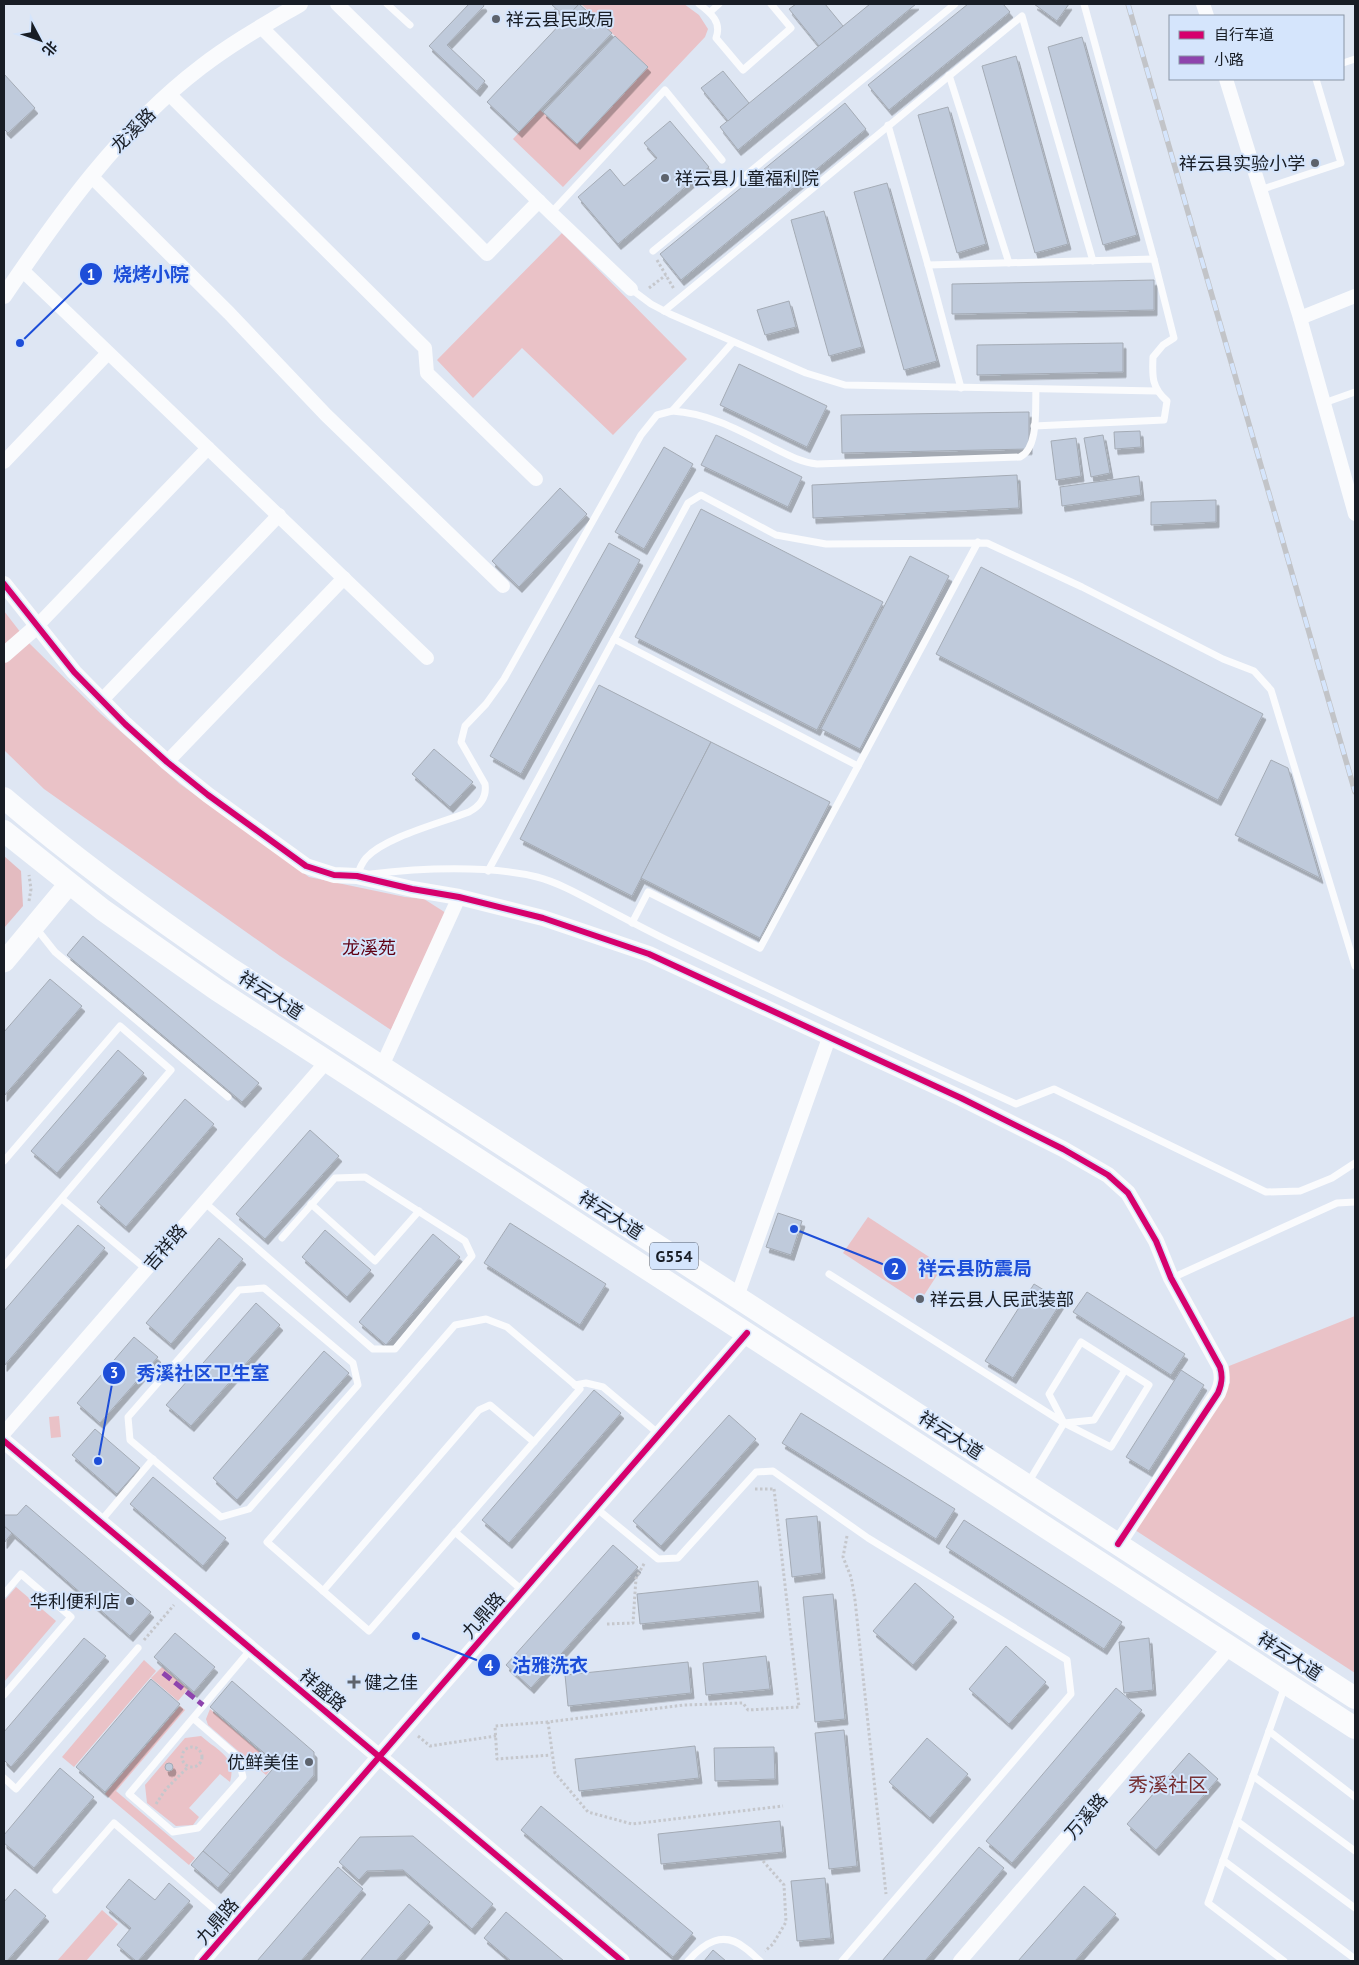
<svg xmlns="http://www.w3.org/2000/svg" width="1359" height="1965" font-family="'PT Sans','Noto Sans SC',sans-serif">
	<style>
		.green { fill: #eac2c7 }
		.forest { fill: #e3bbc0 }
		.building { fill: #bfcadb; stroke: #a4abb5; filter: url(#shadow) }
		.lines { fill: none; stroke-linecap: round; stroke-linejoin: round }
		.path { stroke: #c5c7cc; stroke-width: 3; stroke-dasharray: 2.5 2.5; stroke-linecap: butt }
		.service { stroke: #fafbfd; stroke-width: 7 }
		.minor { stroke: #fafbfd; stroke-width: 14 }
		.tertiary { stroke: #fafbfd; stroke-width: 16 }
		.primary { stroke: #fafbfd; stroke-width: 21 }
		.trunk { stroke: #fafbfd; stroke-width: 22 }
		.rail-casing { stroke: #c2c4c8; stroke-width: 5.5 }
		.rail { stroke: #d5e5fc; stroke-width: 4; stroke-dasharray: 11; stroke-linecap: butt }
		.quiet { stroke: #8e44ad; stroke-width: 5; stroke-dasharray: 10 5; stroke-linecap: butt }
		.cycleway-casing { stroke: #d5e5fc; stroke-width: 9 }
		.cycleway { stroke: #d6006c; stroke-width: 6 }
		.poi-dot { fill: #5d636d; stroke: #d5e5fc; stroke-width: 2 }
		.labels { text-anchor: middle; dominant-baseline: central; stroke-width: 4; stroke-linejoin: round; paint-order: stroke }
		.shield { fill: #d5e5fc; stroke: #515966; stroke-width: 1 }
		.shield-label { font-size: 16px; font-weight: bold; fill: #181d25 }
		.poi-label { font-size: 18px; fill: #181d25; stroke: #d5e5fc; text-anchor: start }
		.street-label { font-size: 18px; fill: #181d25; stroke: #d5e5fc }
		.park-label { font-size: 18px; fill: #600013; stroke: #d5e5fc }
		.quarter-label { font-size: 20px; fill: #773033; stroke: #d5e5fc }
		.leader { fill: none; stroke: #1d4ed8; stroke-width: 2 }
		.callout-dot { fill: #1d4ed8; stroke: #d5e5fc; stroke-width: 2 }
		.mark-label { font-size: 15px; text-anchor: middle; font-weight: bold; fill: #fff }
		.callout-label { font-size: 19px; text-anchor: middle; font-weight: bold; fill: #1d4ed8; stroke: #d5e5fc; stroke-width: 4; stroke-linejoin: round; paint-order: stroke }
	</style>
	<defs>
		<filter id="shadow"><feDropShadow dx="3" dy="5.5" stdDeviation="0" flood-color="#0004"/></filter>
	</defs>
	<rect width="100%" height="100%" fill="#dee6f3"/>
	<g class="green">
		<polygon points="581,4 684,4 699,15 708,29 705,37 563,187 513,139 540,110 577,144 648,67"/>
		<polygon points="562,233 687,359 613,435 522,348 473,398 437,360"/>
		<polygon points="4,611 28,642 101,714 180,784 309,877 405,897 424,899 446,913 391,1030 280,956 44,789 4,750"/>
		<polygon points="868,1217 943,1266 919,1303 843,1253"/>
		<polygon points="1355,1316 1355,1673 1135,1530 1230,1383 1229,1366"/>
		<polygon points="59,1416 61,1437 51,1438 49,1417"/>
		<polygon points="16,1587 56,1621 4,1682 4,1601"/>
		<polygon points="144,1660 156,1671 74,1767 62,1757"/>
		<polygon points="162,1667 188,1689 178,1701 151,1678"/>
		<polygon points="180,1706 185,1710 116,1791 195,1858 189,1865 105,1794"/>
		<polygon points="210,1709 275,1765 266,1775 208,1725 206,1719"/>
		<path d="M 201,1736 C 218,1751 237,1757 230,1782 L 220,1774 L 189,1808 L 199,1817 L 193,1825 L 176,1826 L 147,1803 L 145,1785 L 185,1738 Z"/>
		<polygon points="102,1910 118,1924 86,1961 57,1961"/>
	</g>
	<polygon class="forest" points="4,856 21,871 23,906 4,928"/>
	<g class="building">
		<polygon points="469,4 483,4 484,6 447,45 485,81 477,91 429,46"/>
		<polygon points="551,4 579,4 566,18"/>
		<polygon points="579,4 612,33 519,132 487,102"/>
		<polygon points="796,4 825,4 843,26 819,46 789,9"/>
		<polygon points="870,4 916,4 738,150 720,127"/>
		<polygon points="968,4 1003,4 1010,12 889,110 868,85"/>
		<polygon points="1034,4 1069,4 1057,21"/>
		<polygon points="615,36 648,67 577,144 543,112"/>
		<polygon points="1082,37 1137,235 1103,245 1048,47"/>
		<polygon points="1016,56 1068,244 1035,253 982,66"/>
		<polygon points="723,71 749,103 728,121 701,88"/>
		<polygon points="4,74 35,108 8,133 4,129"/>
		<polygon points="845,103 866,129 681,280 660,254"/>
		<polygon points="948,107 986,244 957,253 918,115"/>
		<polygon points="670,121 709,167 618,244 578,197 610,169 624,186 657,158 644,143"/>
		<polygon points="887,183 937,361 904,370 854,192"/>
		<polygon points="824,211 862,347 829,356 791,220"/>
		<polygon points="1154,280 1154,310 952,314 952,284"/>
		<polygon points="789,301 796,327 765,335 757,310"/>
		<polygon points="1123,343 1123,372 977,375 977,345"/>
		<polygon points="739,364 827,406 807,447 720,405"/>
		<polygon points="1029,412 1029,449 842,453 841,415"/>
		<polygon points="1140,431 1141,447 1115,449 1114,432"/>
		<polygon points="716,435 802,477 788,507 701,465"/>
		<polygon points="1103,435 1110,473 1091,477 1084,438"/>
		<polygon points="1076,438 1081,476 1056,480 1051,441"/>
		<polygon points="664,447 693,464 644,549 615,532"/>
		<polygon points="1017,475 1019,508 813,518 812,485"/>
		<polygon points="1139,476 1141,495 1062,506 1060,487"/>
		<polygon points="560,488 587,514 519,587 492,561"/>
		<polygon points="1216,500 1216,522 1151,525 1151,502"/>
		<polygon points="701,509 883,602 817,730 635,637"/>
		<polygon points="609,543 640,560 521,774 490,756"/>
		<polygon points="910,556 949,576 860,749 821,729"/>
		<polygon points="981,567 1263,714 1218,800 936,654"/>
		<polygon points="599,685 711,742 632,896 520,839"/>
		<polygon points="711,742 830,802 760,938 641,878"/>
		<polygon points="434,749 473,782 450,807 412,774"/>
		<polygon points="1271,760 1288,768 1320,878 1235,835"/>
		<polygon points="83,936 259,1083 242,1102 67,955"/>
		<polygon points="50,979 82,1006 4,1096 4,1032"/>
		<polygon points="118,1050 144,1073 57,1173 31,1151"/>
		<polygon points="185,1099 214,1124 126,1227 97,1202"/>
		<polygon points="310,1130 339,1156 265,1239 236,1214"/>
		<polygon points="778,1213 802,1221 791,1255 766,1247"/>
		<polygon points="510,1223 606,1284 580,1325 484,1263"/>
		<polygon points="78,1225 105,1248 4,1366 4,1311"/>
		<polygon points="325,1230 371,1270 347,1297 302,1257"/>
		<polygon points="433,1234 460,1257 386,1345 359,1322"/>
		<polygon points="219,1238 243,1259 171,1344 146,1323"/>
		<polygon points="1034,1284 1062,1301 1013,1378 985,1361"/>
		<polygon points="1087,1292 1185,1354 1171,1375 1073,1312"/>
		<polygon points="256,1303 280,1325 191,1426 166,1405"/>
		<polygon points="134,1337 158,1357 100,1423 77,1403"/>
		<polygon points="324,1351 349,1373 237,1500 213,1478"/>
		<polygon points="1181,1370 1204,1385 1149,1471 1126,1457"/>
		<polygon points="594,1390 621,1413 509,1543 482,1520"/>
		<polygon points="801,1413 955,1509 936,1539 782,1443"/>
		<polygon points="729,1415 756,1439 661,1546 633,1521"/>
		<polygon points="95,1429 140,1468 117,1494 72,1455"/>
		<polygon points="153,1477 226,1538 203,1566 130,1504"/>
		<polygon points="26,1505 151,1612 130,1636 4,1526 4,1515 17,1515"/>
		<polygon points="817,1516 822,1573 792,1577 786,1519"/>
		<polygon points="964,1520 1122,1622 1104,1649 946,1547"/>
		<polygon points="4,1526 12,1533 4,1543"/>
		<polygon points="613,1545 638,1567 531,1688 506,1665"/>
		<polygon points="758,1581 761,1612 640,1624 637,1594"/>
		<polygon points="915,1583 954,1617 913,1665 873,1631"/>
		<polygon points="833,1594 845,1719 815,1722 803,1597"/>
		<polygon points="175,1633 215,1667 194,1692 154,1657"/>
		<polygon points="84,1638 106,1656 11,1767 4,1760 4,1732"/>
		<polygon points="1149,1638 1153,1690 1124,1693 1119,1642"/>
		<polygon points="1006,1646 1046,1682 1009,1724 969,1689"/>
		<polygon points="766,1656 770,1689 706,1695 703,1663"/>
		<polygon points="688,1662 691,1693 568,1706 565,1675"/>
		<polygon points="151,1679 180,1704 105,1792 76,1767"/>
		<polygon points="232,1681 314,1752 314,1775 230,1874 203,1851 277,1764 210,1707"/>
		<polygon points="1116,1688 1142,1710 1012,1863 986,1841"/>
		<polygon points="844,1730 857,1866 829,1869 815,1733"/>
		<polygon points="927,1738 968,1774 930,1818 889,1782"/>
		<polygon points="695,1746 699,1778 579,1791 575,1759"/>
		<polygon points="774,1747 775,1779 715,1781 714,1748"/>
		<polygon points="1189,1753 1218,1779 1156,1850 1127,1824"/>
		<circle cx="169" cy="1767" r="4"/>
		<polygon points="60,1768 94,1797 34,1868 4,1843 4,1835"/>
		<polygon points="541,1806 693,1933 673,1957 521,1830"/>
		<polygon points="780,1821 783,1852 661,1864 658,1834"/>
		<polygon points="413,1836 493,1904 472,1929 403,1870 367,1871 359,1880 339,1862 360,1837"/>
		<polygon points="979,1847 1004,1868 925,1961 882,1961"/>
		<polygon points="203,1851 230,1874 218,1888 191,1865"/>
		<polygon points="338,1867 363,1889 301,1961 257,1961"/>
		<polygon points="825,1878 831,1938 797,1941 791,1881"/>
		<polygon points="129,1879 155,1900 169,1883 190,1901 138,1961 136,1961 117,1945 131,1928 106,1907"/>
		<polygon points="1084,1886 1116,1914 1075,1961 1018,1961"/>
		<polygon points="15,1889 46,1916 7,1961 4,1961 4,1902"/>
		<polygon points="409,1904 430,1922 396,1961 360,1961"/>
		<polygon points="506,1912 564,1961 511,1961 484,1938"/>
		<polygon points="713,1950 726,1961 704,1961"/>
	</g>
	<g class="lines">
		<g class="path">
			<polyline points="657,260 674,289"/>
			<polyline points="649,288 666,275"/>
			<polyline points="29,901 31,889 29,875"/>
			<polyline points="755,1489 773,1489"/>
			<polyline points="774,1489 799,1707 748,1710 743,1703 684,1705 548,1722 555,1773 588,1812 632,1824 783,1806"/>
			<polyline points="847,1536 843,1557 851,1577 855,1600 886,1894"/>
			<polyline points="607,1624 633,1623 636,1578 645,1562"/>
			<polyline points="144,1640 174,1605"/>
			<polyline points="548,1722 495,1726 497,1759 551,1755"/>
			<polyline points="418,1736 430,1746 496,1736"/>
			<circle cx="192" cy="1757" r="10"/>
			<polyline points="156,1804 166,1789 188,1767"/>
			<polyline points="763,1861 784,1885 786,1922 773,1944 765,1951"/>
		</g>
		<g class="service">
			<polyline points="387,4 410,25"/>
			<path d="M 699,4 C 711,13 722,22 716,38 L 743,70 L 791,28 L 771,4"/>
			<polyline points="1084,4 1154,259"/>
			<polyline points="710,12 719,4"/>
			<polyline points="1343,63 1355,59"/>
			<polyline points="949,75 1009,263"/>
			<polyline points="888,125 928,265 961,388"/>
			<polyline points="1260,190 1341,163 1316,79"/>
			<polyline points="551,213 665,90 722,160"/>
			<polyline points="653,251 955,4"/>
			<path d="M 928,265 L 1154,259 L 1174,338 L 1163,345 L 1153,357 C 1152,377 1152,388 1167,401 L 1164,420 L 1034,426"/>
			<polyline points="631,289 651,304 670,314 806,373 845,385 1157,391"/>
			<polyline points="664,311 1022,16 1093,261"/>
			<polyline points="1324,403 1355,392"/>
			<path d="M 672,411 C 708,413 739,430 770,446 C 786,454 800,462 817,464 L 1020,457 C 1039,448 1035,408 1036,389"/>
			<polyline points="614,639 858,766 978,542"/>
			<polyline points="488,871 688,503 701,495 776,535 826,544 987,543 1082,587 1223,659 1254,671 1271,690 1355,966"/>
			<path d="M 371,874 C 420,868 489,865 537,877 C 560,883 582,896 603,907 C 626,919 650,932 673,943 C 787,998 901,1052 1016,1104 L 1054,1089 L 1266,1192 L 1300,1191 L 1332,1178 L 1355,1163"/>
			<path d="M 358,876 L 357,876 C 359,870 361,864 366,858 C 385,837 441,823 469,812 C 480,806 487,797 485,784 L 461,742 L 465,726 L 486,704 L 504,679 L 641,435 L 657,415 L 672,411 L 733,342"/>
			<polyline points="632,923 648,892 760,948 858,766"/>
			<polyline points="36,928 55,952 228,1097"/>
			<polyline points="4,1161 120,1026 171,1070 4,1266"/>
			<polyline points="62,1199 146,1269"/>
			<polyline points="204,1202 373,1349 395,1349 472,1256 465,1241 365,1177 335,1178 282,1238"/>
			<polyline points="311,1204 375,1261 419,1211"/>
			<polyline points="829,1274 1064,1423 1111,1447 1149,1385 1081,1342 1049,1394 1064,1423 1094,1420 1125,1370"/>
			<polyline points="1172,1278 1337,1203 1355,1202"/>
			<polygon points="264,1288 353,1363 358,1385 249,1509 221,1517 130,1440 128,1417 239,1290"/>
			<polygon points="486,1319 507,1327 580,1389 369,1631 267,1542 455,1325"/>
			<polyline points="575,1385 586,1383 603,1387 659,1434"/>
			<polyline points="1028,1483 1064,1423"/>
			<polyline points="596,1508 658,1559 678,1558 756,1472 773,1471 868,1538 1067,1660 1071,1694 842,1961"/>
			<polyline points="100,1522 153,1459"/>
			<polyline points="455,1532 523,1591"/>
			<polyline points="323,1591 479,1410 490,1405 534,1442"/>
			<polyline points="4,1594 21,1574 71,1617 4,1695"/>
			<polyline points="193,1718 238,1757 243,1777 198,1828 173,1832 129,1794 251,1649"/>
			<polyline points="1269,1731 1355,1797"/>
			<polyline points="1253,1776 1355,1851"/>
			<polyline points="4,1778 16,1789 138,1648"/>
			<polyline points="1237,1821 1355,1908"/>
			<polyline points="1223,1860 1355,1959"/>
			<polyline points="56,1890 114,1823 233,1925"/>
			<path d="M 688,1961 C 704,1943 723,1930 745,1948 C 751,1952 755,1957 760,1961"/>
			<polyline points="1284,1961 1208,1903 1285,1686"/>
		</g>
		<g class="minor">
			<polyline points="337,4 551,213 631,289"/>
			<polyline points="1203,4 1207,16"/>
			<polyline points="261,27 487,254 539,201"/>
			<polyline points="1226,79 1300,318 1355,514"/>
			<polyline points="169,94 425,348 427,373 536,479"/>
			<polyline points="91,176 229,313 326,415 503,586"/>
			<polyline points="22,270 427,658"/>
			<polyline points="1300,318 1355,296"/>
			<polyline points="4,462 108,353"/>
			<polyline points="36,627 208,448"/>
			<polyline points="101,701 279,515"/>
			<polyline points="167,762 344,578"/>
			<polyline points="382,1066 459,897"/>
			<polyline points="737,1297 829,1038"/>
			<polyline points="4,1433 327,1061"/>
			<polyline points="960,1961 1230,1647"/>
		</g>
		<g class="tertiary">
			<path d="M 4,296 C 60,213 121,128 201,67 C 232,43 266,24 300,4"/>
			<path d="M 4,584 L 74,672 L 125,724 L 167,762 L 208,795 L 306,866 L 334,875 L 357,876 L 412,889 L 459,897 L 543,918 L 649,954 L 961,1098 L 1063,1149 L 1108,1175 L 1128,1193 L 1156,1241 L 1171,1278 L 1220,1367 C 1223,1377 1222,1384 1218,1393 L 1118,1544"/>
			<polyline points="4,655 36,627"/>
			<polyline points="4,1441 622,1961"/>
			<polyline points="202,1961 747,1333"/>
		</g>
		<polyline class="primary" points="4,962 69,884"/>
		<g class="trunk">
			<path d="M 4,798 C 76,860 152,915 231,969 L 1355,1698"/>
			<polyline points="4,831 103,910 217,990 1355,1728"/>
		</g>
		<g class="rail-casing">
			<polyline id="rail" points="1128,4 1355,792"/>
		</g>
		<use href="#rail" class="rail"/>
		<polyline class="quiet" points="163,1673 203,1705"/>
		<g class="cycleway-casing">
			<g id="cycleway">
				<path d="M 4,584 L 74,672 L 125,724 L 167,762 L 208,795 L 306,866 L 334,875 L 357,876 L 412,889 L 459,897 L 543,918 L 649,954 L 961,1098 L 1063,1149 L 1108,1175 L 1128,1193 L 1156,1241 L 1171,1278 L 1220,1367 C 1223,1377 1222,1384 1218,1393 L 1118,1544"/>
				<polyline points="4,1441 622,1961"/>
				<polyline points="202,1961 747,1333"/>
			</g>
		</g>
		<use href="#cycleway" class="cycleway"/>
	</g>
	<g class="poi-dot">
		<circle cx="496" cy="19" r="5"/>
		<circle cx="1315" cy="163" r="5"/>
		<circle cx="665" cy="178" r="5"/>
		<circle cx="920" cy="1299" r="5"/>
		<circle cx="130" cy="1601" r="5"/>
		<path d="M351.5 1674.5h5v5h5v5h-5v5h-5v-5h-5v-5h5z"/>
		<circle cx="309" cy="1762" r="5"/>
	</g>
	<g class="labels">
		<rect class="shield" x="650" y="1242.5" width="48" height="27" rx="4"/>
		<g class="shield-label">
			<text x="674" y="1256">G554</text>
		</g>
		<g class="poi-label">
			<text x="506" y="19">祥云县民政局</text>
			<text x="1305" y="163" text-anchor="end">祥云县实验小学</text>
			<text x="675" y="178">祥云县儿童福利院</text>
			<text x="930" y="1299">祥云县人民武装部</text>
			<text x="120" y="1601" text-anchor="end">华利便利店</text>
			<text x="364" y="1682">健之佳</text>
			<text x="299" y="1762" text-anchor="end">优鲜美佳</text>
		</g>
		<g class="street-label">
			<text transform="translate(133 130) rotate(-45)">龙溪路</text>
			<text transform="translate(271 995) rotate(33)">祥云大道</text>
			<text transform="translate(611 1215) rotate(33)">祥云大道</text>
			<text transform="translate(165 1247) rotate(-49)">吉祥路</text>
			<text transform="translate(951 1435) rotate(33)">祥云大道</text>
			<text transform="translate(483 1615) rotate(-49)">九鼎路</text>
			<text transform="translate(1290 1656) rotate(33)">祥云大道</text>
			<text transform="translate(323 1690) rotate(40)">祥盛路</text>
			<text transform="translate(1086 1816) rotate(-49)">万溪路</text>
			<text transform="translate(217 1921) rotate(-49)">九鼎路</text>
		</g>
		<g class="park-label">
			<text x="369" y="947">龙溪苑</text>
		</g>
		<g class="quarter-label">
			<text x="1168" y="1785">秀溪社区</text>
		</g>
	</g>
	<path class="leader" d="M20 343L91 274M794 1229L895 1269M98 1461L114 1373M416 1636L489 1665"/>
	<g class="callout-dot">
		<circle cx="20" cy="343" r="5"/>
		<circle cx="794" cy="1229" r="5"/>
		<circle cx="98" cy="1461" r="5"/>
		<circle cx="416" cy="1636" r="5"/>
		<circle cx="91" cy="274" r="12"/>
		<circle cx="895" cy="1269" r="12"/>
		<circle cx="114" cy="1373" r="12"/>
		<circle cx="489" cy="1665" r="12"/>
	</g>
	<g class="mark-label">
		<text x="91" y="280">1</text>
		<text x="895" y="1274">2</text>
		<text x="114" y="1378">3</text>
		<text x="489" y="1671">4</text>
	</g>
	<g class="callout-label">
		<text x="151" y="281">烧烤小院</text>
		<text x="975" y="1275">祥云县防震局</text>
		<text x="203" y="1380">秀溪社区卫生室</text>
		<text x="550" y="1672">沽雅洗衣</text>
	</g>
	<rect width="1359" height="1965" fill="none" stroke="#181d25" stroke-width="10"/>
	<rect x="1169" y="15" width="175" height="65" fill="#d5e5fc" stroke="#8995a6"/>
	<rect x="1179" y="31" width="25" height="8" fill="#d6006c" stroke="#8995a6"/>
	<text x="1214" y="40" font-size="15" fill="#181d25">自行车道</text>
	<rect x="1179" y="56" width="25" height="8" fill="#8e44ad" stroke="#8995a6"/>
	<text x="1214" y="65" font-size="15" fill="#181d25">小路</text>
	<g transform="translate(40 40) rotate(131)" stroke="#d5e5fc" stroke-width="4" paint-order="stroke">
	<path d="M0-4L9 19L0 12L-9 19Z" fill="#181d25"/>
	<text y="-8" font-size="14" font-weight="bold" text-anchor="middle" fill="#181d25">北</text>
	</g>
</svg>
